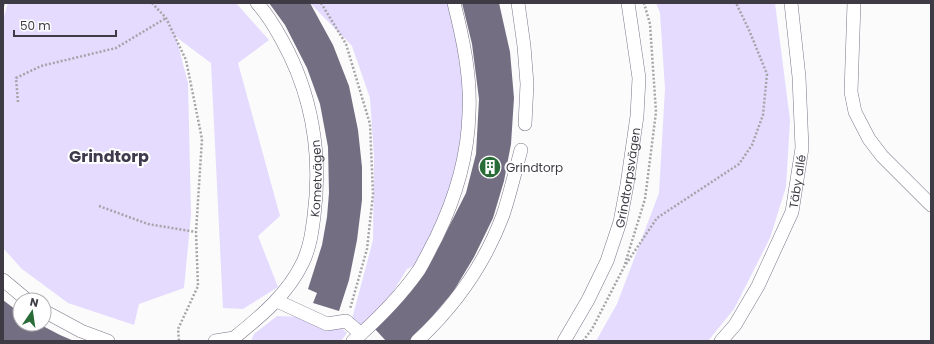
<svg xmlns="http://www.w3.org/2000/svg" width="934" height="344" font-family="Poppins,sans-serif">
	<style>
		.green { fill: #e4dbfe }
		.building { fill: #746e82 }
		.lines { fill: none; stroke-linecap: round; stroke-linejoin: round }
		.minor-casing { stroke: #7a7589; stroke-width: 14 }
		.path { stroke: #a5a4a8; stroke-width: 2.5; stroke-dasharray: 2 2; stroke-linecap: butt }
		.minor { stroke: #fff; stroke-width: 13 }
		.labels { text-anchor: middle; dominant-baseline: central; stroke-width: 4; stroke-linejoin: round; paint-order: stroke }
		.poi-label { font-size: 12px; fill: #3e3b44; stroke: #fff; text-anchor: start }
		.street-label { font-size: 12px; fill: #3e3b44; stroke: #fff }
		.district-label { font-size: 16px; font-weight: bold; fill: #3f3a4c; stroke: #fff }
	</style>
	<rect width="100%" height="100%" fill="#fbfbfb"/>
	<g class="green">
		<polygon points="8,3 236,3 269,40 238,63 280,216 258,236 278,287 243,309 223,308 211,63 176,37 188,83 191,215 184,288 139,304 134,325 68,303 22,269 3,248 3,20"/>
		<polygon points="310,3 450,3 462,37 467,106 455,178 420,263 407,269 389,298 363,324 356,325 352,319 373,240 374,156 370,98 352,46"/>
		<polygon points="656,3 775,3 790,120 786,187 770,238 734,309 708,341 596,341 617,304 659,193 665,89 660,13"/>
		<polygon points="277,316 330,318 347,333 341,341 251,341 254,334"/>
	</g>
	<g class="building">
		<polygon points="269,3 310,3 333,45 349,86 358,130 362,167 362,200 357,240 349,280 339,311 313,303 317,293 308,289 322,245 327,217 329,193 328,147 320,104 307,68 285,25"/>
		<polygon points="462,3 499,3 510,52 514,98 511,144 504,181 493,218 474,257 453,292 420,331 409,341 386,341 375,329 432,260 466,193 476,154 479,99 472,44"/>
		<polygon points="3,300 20,313 20,324 39,324 60,335 74,341 5,341 3,340"/>
	</g>
	<g class="lines">
		<g class="minor-casing">
			<g id="minor">
				<polyline points="518,3 524,46 527,84 525,124"/>
				<polyline points="854,3 851,92 855,112 869,139 882,156 931,205"/>
				<polyline points="3,280 27,300"/>
				<polyline points="277,301 327,324 346,321 361,334"/>
				<polyline points="44,311 81,331 108,341"/>
				<polyline points="215,341 234,338"/>
				<path id="s1" d="M 235,341 L 234,338 C 261,316 288,294 303,262 C 310,247 312,232 314,216 C 322,155 312,94 282,40 C 275,27 267,14 257,3"/>
				<path d="M 353,341 C 377,320 400,297 419,270 C 425,260 430,249 436,238 C 455,199 468,157 469,113 C 471,76 463,39 454,3"/>
				<path d="M 417,341 C 455,306 485,263 503,215 C 510,194 515,172 521,150"/>
				<path id="s2" d="M 564,341 L 588,300 L 607,261 L 620,222 L 627,185 L 637,116 L 639,78 L 628,3"/>
				<path id="s3" d="M 721,341 L 735,325 L 758,286 L 792,212 L 802,148 L 799,77 L 791,3"/>
			</g>
		</g>
		<g class="path">
			<polyline points="152,3 166,18 186,60 202,139 196,232 198,286 178,329 179,341"/>
			<polyline points="321,3 346,44 370,124 373,194 367,249 350,309"/>
			<polyline points="3,6 4,3"/>
			<polyline points="18,102 16,78 41,66 116,48 166,18"/>
			<polyline points="99,206 148,224 196,232"/>
			<polyline points="626,264 657,218 739,164 752,145 763,115 767,74 749,30 736,3"/>
			<polyline points="583,341 592,329 624,267 645,199 656,112 650,24 644,3"/>
		</g>
		<use href="#minor" class="minor"/>
	</g>
	<defs>
		<g id="building-disc" transform="scale(1.15)"><circle r="9.5" fill="#2a6c37" stroke="#fff"/><path d="M-4-6H4V6H1V3H-1V6H-4ZM-2.5-4.3h1.7v1.8h-1.7ZM.8-4.3h1.7v1.8H.8ZM-2.5-1h1.7V.8h-1.7ZM.8-1h1.7V.8H.8Z" fill="#fff"/></g>
	</defs>
	<g fill-rule="evenodd">
		<use href="#building-disc" x="490" y="167"/>
	</g>
	<g class="labels">
		<g class="poi-label">
			<text x="506" y="167">Grindtorp</text>
		</g>
		<g class="street-label">
			<text stroke="none"><textPath href="#s1" startOffset="192">Kometvägen</textPath></text>
			<text stroke="none"><textPath href="#s2" startOffset="177">Grindtorpsvägen</textPath></text>
			<text stroke="none"><textPath href="#s3" startOffset="179">Täby allé</textPath></text>
		</g>
		<g class="district-label">
			<text x="109" y="156">Grindtorp</text>
		</g>
	</g>
	<rect width="934" height="344" fill="none" stroke="#3e3b44" stroke-width="8"/>
	<g transform="translate(32 312) rotate(13)"><circle r="19" fill="#ffffff" stroke="#b2b1b4"/>
	<path d="M0-3L7 15L0 10L-7 15Z" fill="#2a6c37"/>
	<text y="-6" font-size="11" font-weight="bold" text-anchor="middle" fill="#3e3b44">N</text>
	</g>
	<path d="M14 30v6h102v-6" fill="none" stroke="#3e3b44" stroke-width="2"/>
	<text x="20" y="30" font-size="12" fill="#3e3b44" stroke="#ffffff" stroke-width="3" paint-order="stroke">50 m</text>
</svg>
